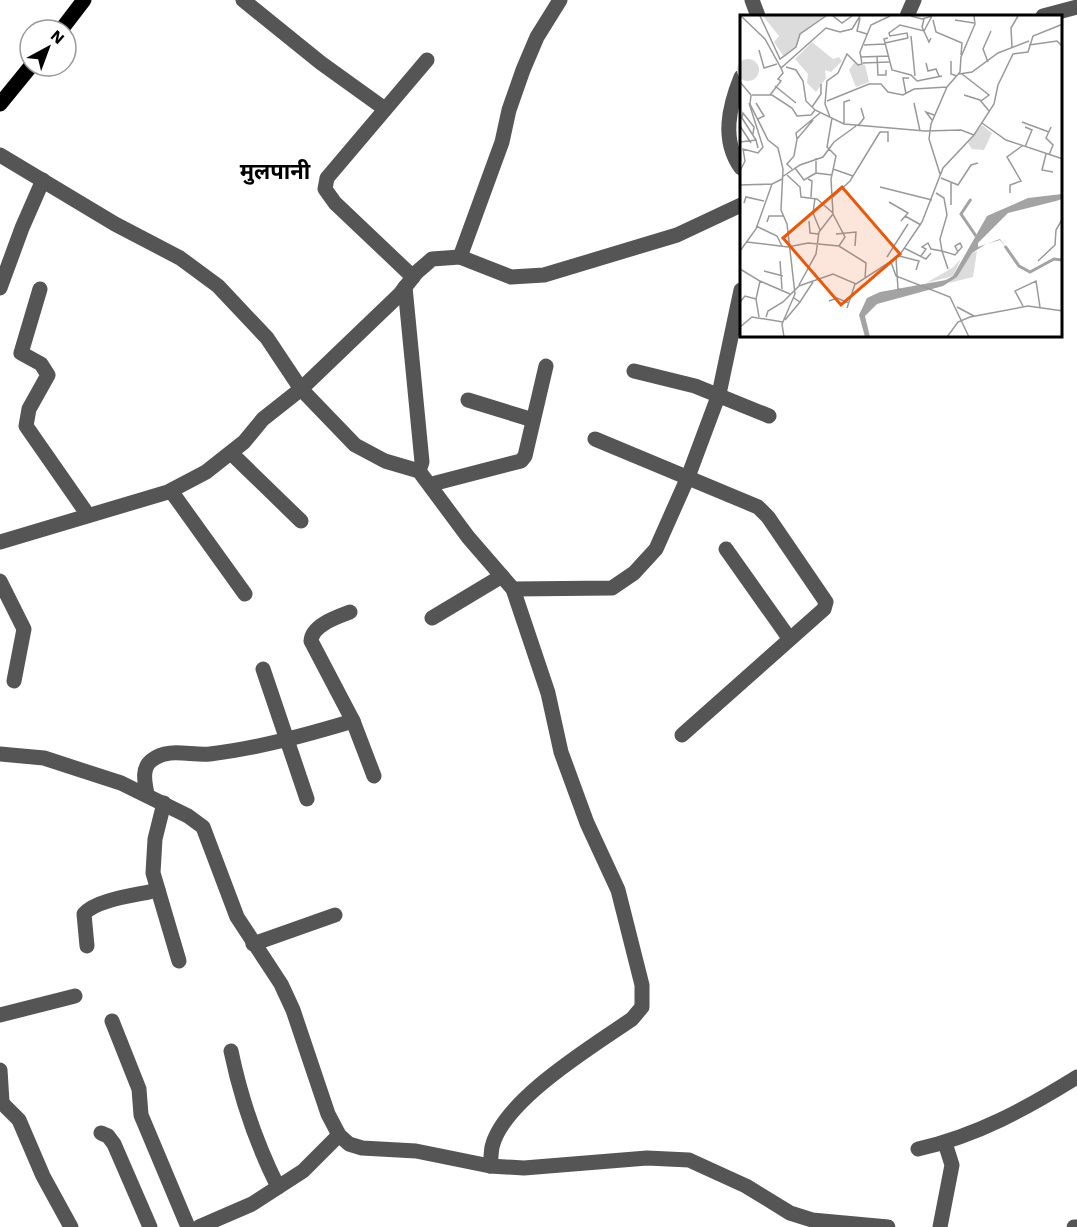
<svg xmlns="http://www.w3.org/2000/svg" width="1077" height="1227" font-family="'Work Sans','Noto Sans Devanagari',sans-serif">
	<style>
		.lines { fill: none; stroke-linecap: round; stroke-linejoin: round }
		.minor { stroke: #555; stroke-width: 15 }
		.major { stroke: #000; stroke-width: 15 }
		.labels { text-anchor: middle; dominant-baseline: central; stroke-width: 6; stroke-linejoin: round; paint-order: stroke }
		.district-label { font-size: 22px; font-weight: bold; fill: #000; stroke: #fff }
		.inset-river { fill: none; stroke: #a3a3a3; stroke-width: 3 }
		.inset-road { fill: none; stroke: #999; stroke-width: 1.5 }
		.view { fill: #e8590c; fill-opacity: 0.15; stroke: #e8590c; stroke-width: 3 }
		.inset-edge { fill: none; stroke: #000; stroke-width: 3 }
	</style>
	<rect width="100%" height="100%" fill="#fff"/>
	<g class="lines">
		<g class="minor">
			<polyline points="243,0 321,63 385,109"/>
			<polyline points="752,0 758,16"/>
			<polyline points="907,16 914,0"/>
			<polyline points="1043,16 1077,7"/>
			<path d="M 741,77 C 729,107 721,140 741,168"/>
			<path d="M 0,155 L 115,224 L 180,258 L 218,286 L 267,338 L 301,389 L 355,445 L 385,461 L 419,471 L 468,537 L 513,589 L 548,693 L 561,752 L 587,823 L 618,890 L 642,985 L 642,1007 L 632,1019 C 593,1046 503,1100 492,1147 C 491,1153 491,1160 490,1166"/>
			<polyline points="460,257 502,142 509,110 523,70 537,37 560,0"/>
			<polyline points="413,277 335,203 325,189 327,178 427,60"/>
			<polyline points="405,287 422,462 419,471"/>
			<polyline points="0,288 22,228 43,180"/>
			<polyline points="40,289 21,353 41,364 48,375 29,409 26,426 88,515"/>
			<polyline points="634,371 695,386 769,416"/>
			<polyline points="468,400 533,420"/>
			<polyline points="595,439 758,507 768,517 826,602 824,609 682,735"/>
			<polyline points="231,453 301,521"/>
			<polyline points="432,484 521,461 525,456 546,366"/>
			<polyline points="171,491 245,594"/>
			<polyline points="0,542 168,492 206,472 244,442 263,419 301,389 399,295 417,272 432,259 460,257 511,277 544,275 677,235 741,205"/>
			<polyline points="726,549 789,638"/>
			<polyline points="0,581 24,629 14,681"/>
			<polyline points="513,589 612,588 634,573 656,549 688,477 719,394 741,290"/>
			<path d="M 350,612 C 337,617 312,625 311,641 L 353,721 L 374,776"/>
			<polyline points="432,618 502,576"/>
			<polyline points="263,669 307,799"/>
			<polyline points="0,754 44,758 121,783 188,816 203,827 237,917 281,984 293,1010 328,1114 339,1135 349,1144 362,1148 416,1151 490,1166 524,1168 647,1158 689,1160 746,1186 790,1213 812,1220 888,1227"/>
			<path d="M 147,794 C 145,783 141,768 152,760 C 168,747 191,756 210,754 C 259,748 306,735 353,721"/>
			<polyline points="164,803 155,839 153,873 179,961"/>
			<polyline points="253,944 335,915"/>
			<path d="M 87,946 L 84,914 C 96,899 139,895 158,890"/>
			<polyline points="0,1015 75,996"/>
			<polyline points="112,1021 139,1089 141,1115 188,1227"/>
			<path d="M 231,1051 C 241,1099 256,1143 278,1187"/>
			<polyline points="0,1070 2,1102"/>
			<polyline points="0,1101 19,1120 43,1176 71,1227"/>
			<polyline points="101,1133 108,1136 114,1144 150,1227"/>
			<path d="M 918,1149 C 977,1136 1027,1108 1077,1077"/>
			<polyline points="199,1227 252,1204 303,1171 339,1135"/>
			<polyline points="940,1227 952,1165 945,1143"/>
			<polyline points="1074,1227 1077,1227"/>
		</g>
		<g class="major">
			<polyline points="61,30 84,0"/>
			<polyline points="0,104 31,66"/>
		</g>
	</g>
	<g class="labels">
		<g class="district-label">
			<text x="275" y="171">मुलपानी</text>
		</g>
	</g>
	<g transform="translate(740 15)">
		<rect width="322" height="322" fill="#fff"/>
		<path d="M 23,1 L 86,1 L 61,19 L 56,32 L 44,42 L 34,27 L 39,21 ZM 72,27 L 93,44 L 99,42 L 102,46 L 91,57 L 85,55 L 86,63 L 76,77 L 67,68 L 68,59 L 55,44 ZM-3 55a11 11 0 1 1 22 0a11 11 0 1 1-22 0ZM 114,48 L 125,50 L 129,67 L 116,72 L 109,55 ZM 242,110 L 252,118 L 244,135 L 232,134 L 228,128 ZM 237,236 L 233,262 L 209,268 L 232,238 ZM 221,244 L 213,261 L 186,268 L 212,253 Z" fill="#dcdcdc"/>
		<path d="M 322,179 L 322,184 L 316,186 L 268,198 L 238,228 L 238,232 L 260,224 L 267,234 L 260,225 L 246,229 L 232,238 L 217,262 L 203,271 L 137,289 L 125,301 L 130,322 L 125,322 L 119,300 L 127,283 L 140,277 L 206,265 L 213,261 L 247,201 L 288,183 Z" fill="#a3a3a3"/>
		<path class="inset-river" d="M 231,184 L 221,199 L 236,221M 265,231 L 279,251 L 290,257 L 314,244 L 322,245"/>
		<path class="inset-road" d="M 1,1 L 25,24 L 41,53 L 86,13 L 100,17 L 112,14 L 120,1M 20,1 L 40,44 L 56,32 L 60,19 L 86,1M 93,1 L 102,8 L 112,1M 171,1 L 182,4 L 192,1M 120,3 L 117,16 L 127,19M 184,4 L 182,12 L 189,27 L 191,23M 193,5 L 196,17 L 222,28 L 221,40M 215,5 L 234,8M 171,21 L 175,61M 148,23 L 144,24 L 152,55 L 171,60 L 177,66M 168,23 L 167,18 L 150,21 L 149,18 L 160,10 L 184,16 L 192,1M 145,28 L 168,23M 124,30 L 145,29M 289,30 L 317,26 L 323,32M 272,32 L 271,13 L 278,1M 19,35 L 24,53 L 37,49M 137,41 L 138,60 L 146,60 L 146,55M 121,42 L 149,41M 211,46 L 211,59 L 217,61M 248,47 L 243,34 L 251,16M 123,48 L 149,47M 186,48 L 188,56 L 196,54 L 199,61M 46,52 L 56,55 L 63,66 L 66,86 L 75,95 L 104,109 L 185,116 L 221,115 L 234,120M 219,59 L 232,57 L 258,38 L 289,26M 222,59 L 249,80 L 241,86M 177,66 L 202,61M 0,67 L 11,80 L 10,89 L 28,125 L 38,133 L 43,154 L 41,195 L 47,209 L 55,279 L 42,309 L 44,322M 35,71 L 56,88M 166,79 L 163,63 L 169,63M 12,80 L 32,80 L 52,93 L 57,101 L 71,100 L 75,95M 30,80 L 41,66 L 38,64 L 43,58 L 41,53M 224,80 L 240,85 L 249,96M 87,86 L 129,69 L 141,69 L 148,77 L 163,80 L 174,74 L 207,72M 16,88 L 24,101 L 18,104M 174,88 L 180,116M 72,92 L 81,79 L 81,69M 90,102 L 85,89 L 87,66 L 98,58 L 107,39 L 118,50 L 122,49 L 120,37 L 131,10 L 150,1M 192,105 L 186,97 L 194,100M 282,107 L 309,117M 242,108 L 266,125 L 323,144M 104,109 L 104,87 L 110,85M 0,111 L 11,128M 118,111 L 124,103 L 121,93M 285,112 L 292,115 L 285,132M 140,117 L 148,117 L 148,127M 13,119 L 14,112 L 3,98 L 2,103 L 16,125M 57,124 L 56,118 L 80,98M 0,127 L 16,125 L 18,133M 306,139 L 302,155 L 313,157M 309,140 L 313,130 L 306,123 L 311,112M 76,143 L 76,158 L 92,160M 55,153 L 64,165 L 76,158M 52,154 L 47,149 L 54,141 L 57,124 L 73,105M 93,154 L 113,161M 0,156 L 5,146 L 3,134 L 18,138 L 23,132 L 9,88M 200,159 L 189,124 L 191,109 L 207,72 L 220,57 L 221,42 L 235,9 L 234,1M 47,160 L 60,172 L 61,182 L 77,184 L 93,198M 42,162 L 60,150 L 83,142 L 94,127 L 116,111M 201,163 L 218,170 L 231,150 L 238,148M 68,164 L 72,166 L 71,182M 0,170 L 32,169M 140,172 L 192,185M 196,178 L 204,183 L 207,200 L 200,224 L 202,236 L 215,240 L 222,232 L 220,228 L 215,231 L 218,237M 270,178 L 270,170 L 281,166 L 267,142 L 282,131M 93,182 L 110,166 L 140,117M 75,183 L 73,198 L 80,215M 149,187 L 168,198 L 161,206M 4,188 L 6,182 L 24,186M 211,190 L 211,168M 93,199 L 105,222 L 99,231M 165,201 L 181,210M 69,206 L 70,218 L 78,219M 27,207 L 29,201 L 43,201M 16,211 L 37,221 L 42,231M 96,219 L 116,217 L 115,231M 7,227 L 48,232 L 68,228 L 99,231 L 126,248 L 125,264M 164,233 L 186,244 L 191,238M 0,236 L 16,214 L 32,169 L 42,164M 159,241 L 179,246 L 176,255M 181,241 L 186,234 L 182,232 L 188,228 L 191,234 L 202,236 L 208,254M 147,242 L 168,209M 156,243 L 158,274 L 161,275M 40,246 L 42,274M 298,246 L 315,230 L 316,215 L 323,203M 151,247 L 156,261 L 210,282 L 229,322M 0,254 L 20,266 L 16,284 L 19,302M 24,256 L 43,261M 20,266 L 50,279M 59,270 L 76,239 L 79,217 L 93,199 L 91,164 L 96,141 L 87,132 L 92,103M 54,283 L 60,287 L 73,267M 89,286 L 97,283 L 109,288M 0,287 L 5,281 L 16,284M 283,291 L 275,276 L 296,266 L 300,292M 217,292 L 234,301M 107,293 L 115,269M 26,302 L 28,296 L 43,287 L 59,271 L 93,259 L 116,269 L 159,241 L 182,207 L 203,153 L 234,120 L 254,89 L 258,70 L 273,39 L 288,37 L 293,21 L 323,9M 45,305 L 60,287M 0,312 L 12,302 L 43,307M 207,322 L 218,307 L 230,302 L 288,291 L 323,296"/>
		<path class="view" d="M 102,172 L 160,239 L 101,290 L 43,223 Z"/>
		<rect width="322" height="322" class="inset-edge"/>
	</g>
	<g transform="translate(48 48) rotate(41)"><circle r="28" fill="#ffffff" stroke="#999999" stroke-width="1.5"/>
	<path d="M0-4.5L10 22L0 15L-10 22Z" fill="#000000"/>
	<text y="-9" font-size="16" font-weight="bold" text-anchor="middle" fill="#000000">N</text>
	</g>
</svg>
